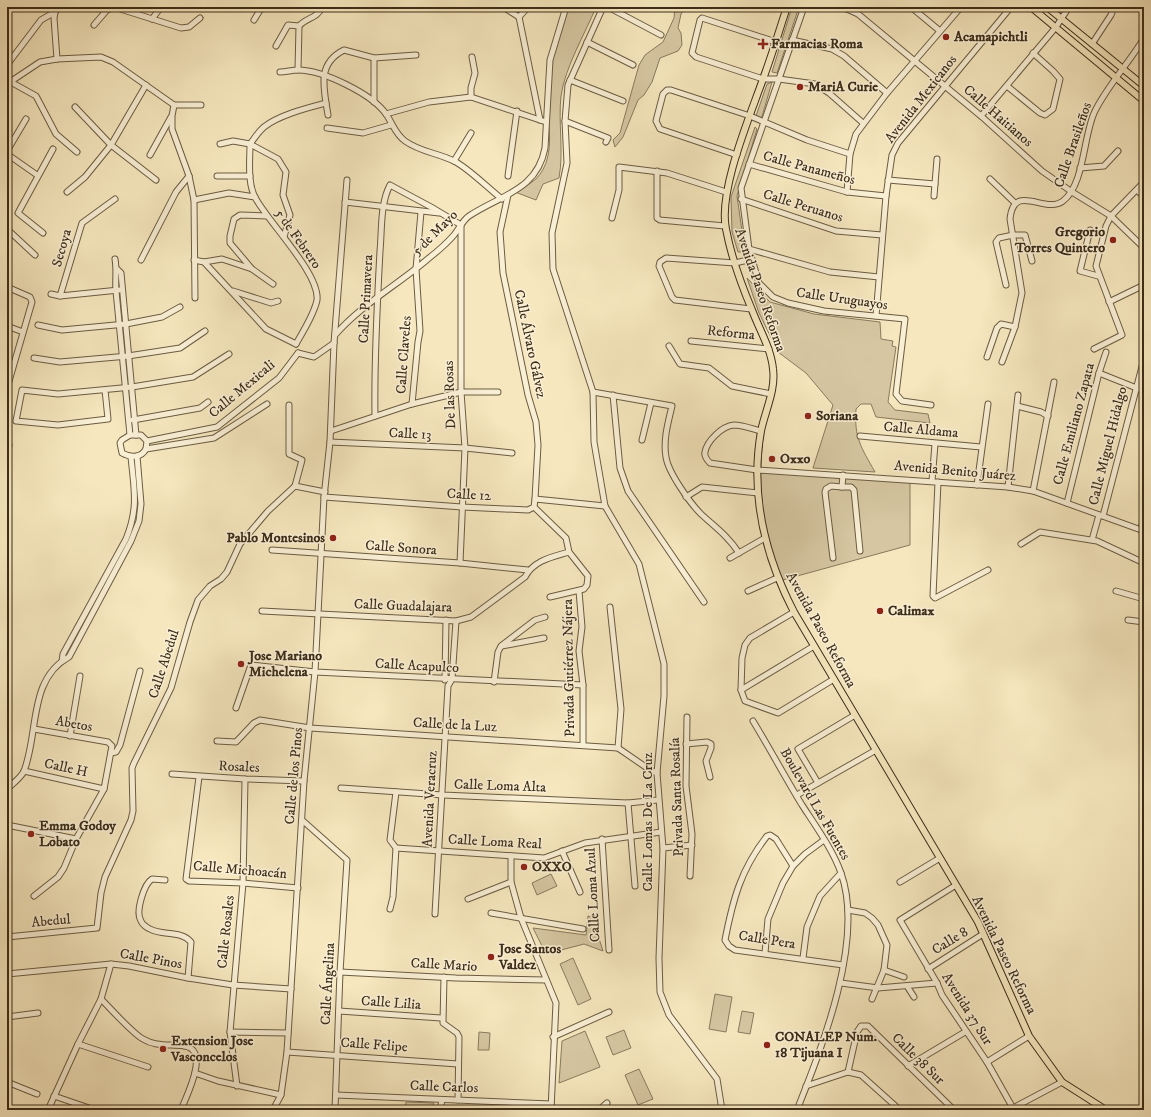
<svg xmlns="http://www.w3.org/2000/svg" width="1151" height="1117" font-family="'IM FELL DW Pica',serif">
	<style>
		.green { fill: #d6c7a2; stroke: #897a5e }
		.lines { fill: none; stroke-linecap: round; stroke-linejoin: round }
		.minor-casing { stroke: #6a5c42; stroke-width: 7 }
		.major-casing { stroke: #3c2d19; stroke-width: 8 }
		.minor { stroke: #f9efd5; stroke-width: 5 }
		.major { stroke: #f6e7be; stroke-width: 6 }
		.poi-dot { fill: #8f2418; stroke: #f9efd5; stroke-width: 1.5 }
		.labels { text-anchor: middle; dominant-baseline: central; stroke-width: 3; stroke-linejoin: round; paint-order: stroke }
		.poi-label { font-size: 14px; font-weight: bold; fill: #3c2d19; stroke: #f9efd5; text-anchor: start }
		.street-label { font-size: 14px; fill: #3c2d19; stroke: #f9efd5 }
	</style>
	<rect width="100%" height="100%" fill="#f6e7be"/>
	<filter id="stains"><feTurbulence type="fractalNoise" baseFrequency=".005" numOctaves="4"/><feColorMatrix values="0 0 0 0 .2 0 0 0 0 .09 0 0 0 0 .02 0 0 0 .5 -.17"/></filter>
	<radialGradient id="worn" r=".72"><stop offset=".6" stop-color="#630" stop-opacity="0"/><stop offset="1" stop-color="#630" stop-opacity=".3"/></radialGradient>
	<g class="green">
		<path d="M 567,7 L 596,7 C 585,34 565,67 561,96 C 558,123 564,151 559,178 L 543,184 L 536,200 L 515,192 C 522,188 530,184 536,179 C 560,154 544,115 548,84 C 551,58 559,32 567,7 Z"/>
		<polygon points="675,7 686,7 681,14 678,28 681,33 682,45 678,51 660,58 652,82 644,95 638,100 623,137 615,147 613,140 620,133 639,65 645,55 663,42 674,18"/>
		<polygon points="792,7 799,7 777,73 772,72"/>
		<polygon points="772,82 761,120 756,116 767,84"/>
		<polygon points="755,127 757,129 737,196 745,252 738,252 732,232 731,197"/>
		<path d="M 747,278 L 770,302 L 814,314 L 880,322 L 881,339 L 893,341 L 892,346 L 896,347 L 888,402 L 895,410 L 928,414 L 930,423 L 876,417 L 871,404 L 861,404 L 856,409 C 854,438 861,447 875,472 L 813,468 L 833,405 L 806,373 L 778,352 L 759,313 Z"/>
		<polygon points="757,470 910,479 910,545 779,581 765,538"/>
		<polygon points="551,874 557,886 537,895 532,883"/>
		<polygon points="588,916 592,917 603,951 584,944 546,954 533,928 586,935"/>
		<polygon points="573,958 591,999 578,1005 560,964"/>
		<polygon points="715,994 732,997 726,1032 709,1029"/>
		<polygon points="742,1011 754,1013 750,1034 738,1032"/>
		<polygon points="624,1030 631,1048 613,1055 606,1037"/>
		<polygon points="585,1031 600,1067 559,1083 562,1041"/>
		<polygon points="479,1032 490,1033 489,1050 478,1050"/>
		<polygon points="639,1069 653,1099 638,1105 625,1075"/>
		<polygon points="406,1102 434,1103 431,1110 405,1110"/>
	</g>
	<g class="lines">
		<g class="minor-casing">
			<g id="minor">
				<polyline points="56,7 54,18 57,59"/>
				<polyline points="114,7 181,28 189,27 200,18"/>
				<polyline points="503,7 519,17"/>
				<polyline points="603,7 568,85 565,121 567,163 552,233 553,269 593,392 594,442 605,506 639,564 664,664 664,696 657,773 663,848 659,958 660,992 669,1015 717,1079 722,1110"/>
				<polyline points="608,7 661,35"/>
				<polyline points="804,7 741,188 749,249 759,283 773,297 788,303 824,311 905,319 896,394 902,401 931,405"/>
				<polyline points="834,7 847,9 858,14 981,116 1042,171 1072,192 1111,216 1144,248"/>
				<polyline points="911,7 940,31"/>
				<polyline points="519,17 540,120"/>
				<polyline points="519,17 528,7"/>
				<polyline points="152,19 161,7"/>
				<polyline points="254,20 262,7"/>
				<polyline points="94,25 107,10 113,7"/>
				<polyline points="792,40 832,49 844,56 887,93"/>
				<polyline points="587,42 633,65"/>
				<polyline points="776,42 702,18 700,20 692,53 696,57 763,79 779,79 815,84 829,93 863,123"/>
				<polyline points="1092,44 1111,15 1114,7"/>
				<polyline points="276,46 288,25 299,26"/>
				<polyline points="7,65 41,20 55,12"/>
				<path d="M 298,70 L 299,26 C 307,17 317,19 322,7"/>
				<path d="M 280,72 C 286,72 292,70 298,70 C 323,70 372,94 386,114 C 393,124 395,134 405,141 C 420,152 438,153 454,161 C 467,167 489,189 502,199"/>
				<polyline points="570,80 623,101"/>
				<polyline points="9,81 36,96 56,134 77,152"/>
				<polyline points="7,84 40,62 57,59 101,57 113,62 174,105 201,105"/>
				<polyline points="1007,86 1040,113 1045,115 1053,109 1060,79 1053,71 1033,53"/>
				<polyline points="471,97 471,88 475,73 472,57"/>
				<polyline points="374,102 374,58"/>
				<polyline points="174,105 172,116 172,129 189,176 194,200 195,298"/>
				<polyline points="75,107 111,145 156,180"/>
				<polyline points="386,114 429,102 471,97 546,122"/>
				<path d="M 328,115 C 324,89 316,64 344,50 L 374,58 L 416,55"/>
				<polyline points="981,116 1056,27 1069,7"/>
				<polyline points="565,121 608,138 606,142"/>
				<polyline points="327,128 363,133 391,125"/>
				<polyline points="220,144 233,141 250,144 278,159 286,172 283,195 290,215 284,237"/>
				<path d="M 250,144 C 250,161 247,184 256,199 C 269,223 320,274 317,300 C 314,315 303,331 296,344"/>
				<path d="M 250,144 C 254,139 258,132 264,127 C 279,115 307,108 326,103"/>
				<polyline points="7,151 26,119"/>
				<polyline points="7,154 37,175"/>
				<polyline points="150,155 171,117"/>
				<polyline points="737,155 660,129 656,121 663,94 667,90 671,90 750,116 807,140 850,154"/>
				<polyline points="454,161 471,133"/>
				<polyline points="749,164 847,192 886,196"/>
				<polyline points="1080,168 1104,166 1118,151"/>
				<polyline points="657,171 657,218 660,220 725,226"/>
				<polyline points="217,176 250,176"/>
				<polyline points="508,176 517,111"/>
				<polyline points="990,179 1015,203"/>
				<polyline points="888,180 935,184"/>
				<polyline points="1137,190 1144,197"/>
				<polyline points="67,192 85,177 111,145 146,85"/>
				<polyline points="847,192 850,154 856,134 887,93 961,7"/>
				<polyline points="508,195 500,232 503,273 528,395 536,422 538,445 535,499"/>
				<polyline points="934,196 937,159"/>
				<polyline points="741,199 836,231 882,235"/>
				<polyline points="194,200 229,193 255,197"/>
				<polyline points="345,202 439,213"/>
				<polyline points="612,218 619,190 619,167 667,173 726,192"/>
				<polyline points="7,229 35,255"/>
				<polyline points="1090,230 1080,271 1098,276"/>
				<polyline points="43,233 18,213 53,149"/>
				<polyline points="749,249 830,272 879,277"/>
				<path d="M 115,259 C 117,270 115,280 116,291 L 130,435"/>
				<polyline points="141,260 176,192 189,176"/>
				<polyline points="194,260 204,262 266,329 296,344"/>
				<polyline points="204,262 222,259 252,269 273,284"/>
				<polyline points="117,269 121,273 136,435"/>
				<polyline points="252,269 230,243 230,236 234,219 240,215 267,216"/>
				<polyline points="1006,285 996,242 999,238 1013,235 1025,235 1032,261"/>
				<polyline points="7,287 30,297 32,302 7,388"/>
				<polyline points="233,291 271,303 278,301"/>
				<polyline points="51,294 60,296 119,290"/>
				<polyline points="60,296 82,223 115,199"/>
				<polyline points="1109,302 1144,285"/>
				<polyline points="751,309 675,300 672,297 659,266 660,262 666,258 735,263 752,259"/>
				<polyline points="876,316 886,196 892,155 898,143 1011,7"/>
				<polyline points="38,325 62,330 126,324 162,317 180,307"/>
				<polyline points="7,326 23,332"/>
				<path d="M 335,335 C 362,304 399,284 429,258 C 438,251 447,243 454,235 C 459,229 463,220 469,216 C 500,195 537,191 545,148 L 550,60 L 566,7"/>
				<polyline points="691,341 769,349"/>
				<polyline points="669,346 680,364 709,368 732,386 771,394"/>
				<polyline points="1094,349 1122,335 1096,266 1106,226 1111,216 1144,182"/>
				<polyline points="298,353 314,357 334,343"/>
				<polyline points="987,357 997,328 1001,324 1015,327"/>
				<polyline points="34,358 60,362 128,356 180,348 205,331"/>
				<path d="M 1002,362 L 1015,327 L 1022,293 L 1010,219 C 1014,181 1045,215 1063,201 C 1085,184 1083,135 1095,111 C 1108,85 1129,63 1144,38"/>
				<polyline points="1099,373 1144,391"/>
				<polyline points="105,390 108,419 58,425 16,421 22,390 58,394 132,387 193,377 229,354"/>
				<path d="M 593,392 L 672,406 C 668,423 663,440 666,457 C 668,472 690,503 701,514 C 715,527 728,536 739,553"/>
				<polyline points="613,395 620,468 628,491 704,602"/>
				<polyline points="412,404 418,342 420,331 416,269 421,212"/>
				<polyline points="289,405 289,454 302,460 295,486"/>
				<polyline points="1017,406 1041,412 1048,416"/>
				<path d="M 375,416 C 374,361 377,306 380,251 C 382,230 380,204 390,185 L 431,207 L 461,225 L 461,392 L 465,448 L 460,563"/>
				<polyline points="133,420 200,408 208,402"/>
				<polyline points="331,431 412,404 461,392 498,392"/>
				<path d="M 761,431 C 753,429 742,425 734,425 C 722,426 707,441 705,452 C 704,456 707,460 710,463 L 757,470 L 1008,487 L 1033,491 L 1144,531"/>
				<path d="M 130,435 L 141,435 L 147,441 L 146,449 C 141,458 131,458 122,453 L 120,443 L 122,440 Z"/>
				<polyline points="860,436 981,447"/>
				<polyline points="642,440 651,403"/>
				<polyline points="147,441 217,427 279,378 298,353"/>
				<polyline points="330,442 465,448 512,453"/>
				<polyline points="7,445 9,445"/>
				<polyline points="146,449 214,438 267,404"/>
				<polyline points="843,475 842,487 851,487 854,490 860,551"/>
				<polyline points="932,481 935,444"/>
				<polyline points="938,482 933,596 935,598 988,570"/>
				<polyline points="977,485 988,404"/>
				<polyline points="295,486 325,492"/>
				<polyline points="1008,487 1018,395"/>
				<polyline points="1033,491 1054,382"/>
				<polyline points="324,497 462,507 528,510 534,507 535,499 605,506"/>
				<polyline points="686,497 702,487 758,493"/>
				<polyline points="1067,503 1099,373 1106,352"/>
				<polyline points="534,507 566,538 569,552 588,576 587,585 584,589 550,597"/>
				<polyline points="1103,516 1144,359"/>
				<polyline points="1141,530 1144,515"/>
				<polyline points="1092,540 1099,515"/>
				<polyline points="1021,544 1040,532 1097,541 1144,563"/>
				<polyline points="272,550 460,563 528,570"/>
				<polyline points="730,558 765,538"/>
				<polyline points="833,558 825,492 826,489 831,486 842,487"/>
				<polyline points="579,591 582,627 579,651 583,685 583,744"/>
				<polyline points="748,591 777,578"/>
				<polyline points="1116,591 1144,599"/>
				<polyline points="610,607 621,709 618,748"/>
				<path d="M 262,611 L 456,621 L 471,617 L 525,577 C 534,560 552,557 569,552"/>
				<polyline points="794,612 750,638 745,645 742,658 741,690 745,701 778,713 834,679"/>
				<polyline points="1128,620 1144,622"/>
				<polyline points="1143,622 1144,601"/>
				<polyline points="502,646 544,638"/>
				<path d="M 62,661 L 63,654 L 126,539 C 139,507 134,489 131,457"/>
				<polyline points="445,680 446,620"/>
				<polyline points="494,682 498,652 501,646 535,620 545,617"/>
				<polyline points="741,690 814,646"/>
				<polyline points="236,708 251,665 315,672 583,685"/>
				<polyline points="687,717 686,786 692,834 690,876"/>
				<path d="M 753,721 C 770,749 785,777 802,805 C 815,825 833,850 841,873 C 865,940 822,1047 797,1110"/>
				<polyline points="34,729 108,742 112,746 104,789 76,839 64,868 58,877 34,896"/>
				<polyline points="70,736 80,676"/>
				<polyline points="217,741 236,742 254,723 260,720 310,728 618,748 650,770 657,773"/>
				<polyline points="686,744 707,742 711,744 711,748 706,761 710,777"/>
				<polyline points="111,753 116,752 120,745 140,671"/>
				<polyline points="24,771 104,789"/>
				<polyline points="172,774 245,779 304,781"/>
				<polyline points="199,777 186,879 189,881 243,883 298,888"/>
				<polyline points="818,783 798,749 855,715"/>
				<polyline points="341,788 443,795 628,803 658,800"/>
				<path d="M 7,789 C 12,784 21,778 24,771 C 39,733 28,679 69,657 L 131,541 L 139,521 L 141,504 L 137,456"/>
				<polyline points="797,795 876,750"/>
				<polyline points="628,803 635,886"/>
				<polyline points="302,820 347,860 340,972 335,1110"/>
				<polyline points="7,825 76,839"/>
				<polyline points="602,839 609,950"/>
				<polyline points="396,848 544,858 585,843 661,832"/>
				<polyline points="663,848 692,845"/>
				<polyline points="562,851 580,892"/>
				<polyline points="511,856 511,882 521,918 556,1003 551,1110"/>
				<path d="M 793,866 L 776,839 L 770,835 L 767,836 C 741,869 733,899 725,940 L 729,946 L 735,950 L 843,965"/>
				<path d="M 165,880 L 152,879 C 144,884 135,912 141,921 C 142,924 147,928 150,929 C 162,936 181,930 191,942 L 188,978"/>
				<polyline points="900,882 940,858"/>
				<polyline points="956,885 900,920 937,983 942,995 987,1062 1014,1110"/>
				<polyline points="468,899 511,882"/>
				<polyline points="390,909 393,897 396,848 390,840 396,792"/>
				<polyline points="848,910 865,913 872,918 878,925 887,945 884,970 872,999"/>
				<polyline points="491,913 583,929"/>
				<polyline points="435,914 448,686 452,679 456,621"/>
				<polyline points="7,937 97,928 101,893 105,877 131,820 133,811 132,768 134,763 171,688 190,622 198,600 210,586 221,579 227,572 240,544 268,511 295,486"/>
				<polyline points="765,953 768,919 783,883 793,866 805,854 824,840"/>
				<polyline points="803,958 807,927 820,896 841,873"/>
				<polyline points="928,969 983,934"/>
				<polyline points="884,970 904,977"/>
				<polyline points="340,972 456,978 546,980"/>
				<polyline points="7,974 111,964 129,966 188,978 233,985 291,989"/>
				<polyline points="444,977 443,1023 457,1033 459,1037 458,1100"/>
				<polyline points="841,983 878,988 937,983"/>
				<polyline points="907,986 914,997"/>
				<path d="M 101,999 C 111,1009 132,1033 143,1039 C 156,1047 170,1044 184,1046 C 211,1049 186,1097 181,1110"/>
				<polyline points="339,1011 441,1018"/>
				<polyline points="7,1017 38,1013"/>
				<polyline points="230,1032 288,1033"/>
				<polyline points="553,1037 609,1012"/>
				<polyline points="78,1044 148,1067"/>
				<polyline points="287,1052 458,1064"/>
				<polyline points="987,1062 1029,1036"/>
				<polyline points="908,1066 965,1032"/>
				<polyline points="848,1072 857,1032 861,1026 868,1026 954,1110"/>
				<polyline points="848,1072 861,1075 900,1110"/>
				<polyline points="195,1073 218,1081 281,1095"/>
				<polyline points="7,1082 37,1094"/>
				<polyline points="237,1086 230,1032 243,883 245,779"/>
				<polyline points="806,1086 848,1072"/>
				<polyline points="336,1095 551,1104"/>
				<polyline points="54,1096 95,1110"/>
				<polyline points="1013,1108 1062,1082"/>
				<polyline points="48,1110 78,1044 101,999 111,964"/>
				<polyline points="273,1110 281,1095 287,1052 304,781 315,672 324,497 330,442 334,343 347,180"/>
				<polyline points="440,1110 442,1100"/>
				<polyline points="599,1110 607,1103"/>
			</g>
		</g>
		<g class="major-casing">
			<g id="major">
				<path d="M 787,7 C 779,31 772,55 763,79 C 750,116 718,191 726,229 C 731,256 741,284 752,310 C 759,329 771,348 773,369 C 776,390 765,411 761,431 C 750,494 765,556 794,612 L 978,922 L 1029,1036 L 1062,1082 L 1106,1110"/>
				<polyline points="1031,7 1144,101"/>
				<polyline points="1047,7 1144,86"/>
			</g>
		</g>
		<use href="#minor" class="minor"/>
		<use href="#major" class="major"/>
	</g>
	<g class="poi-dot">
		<circle cx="946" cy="37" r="4"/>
		<path d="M761 38h4v4h4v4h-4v4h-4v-4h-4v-4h4z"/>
		<circle cx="800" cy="87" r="4"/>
		<circle cx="1113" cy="240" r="4"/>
		<circle cx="808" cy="416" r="4"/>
		<circle cx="772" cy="459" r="4"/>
		<circle cx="333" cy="538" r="4"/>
		<circle cx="880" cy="611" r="4"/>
		<circle cx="241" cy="664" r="4"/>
		<circle cx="31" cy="834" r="4"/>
		<circle cx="524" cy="867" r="4"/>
		<circle cx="491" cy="957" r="4"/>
		<circle cx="767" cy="1045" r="4"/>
		<circle cx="163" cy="1049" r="4"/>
	</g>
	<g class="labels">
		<g class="poi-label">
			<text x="954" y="37">Acamapichtli</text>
			<text x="771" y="44">Farmacias Roma</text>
			<text x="808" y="87">MariA Curie</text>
			<text x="1105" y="232" text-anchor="end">Gregorio<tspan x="1105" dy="16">Torres Quintero</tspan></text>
			<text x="816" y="416">Soriana</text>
			<text x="780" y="459">Oxxo</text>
			<text x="325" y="538" text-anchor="end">Pablo Montesinos</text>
			<text x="888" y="611">Calimax</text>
			<text x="249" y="656">Jose Mariano<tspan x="249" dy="16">Michelena</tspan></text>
			<text x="39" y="826">Emma Godoy<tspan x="39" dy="16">Lobato</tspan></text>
			<text x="532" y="867">OXXO</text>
			<text x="499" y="949">Jose Santos<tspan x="499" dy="16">Valdez</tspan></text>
			<text x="775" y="1037">CONALEP Num.<tspan x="775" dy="16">18 Tijuana I</tspan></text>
			<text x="171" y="1041">Extension Jose<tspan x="171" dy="16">Vasconcelos</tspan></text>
		</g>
		<g class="street-label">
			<text transform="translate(921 99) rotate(-52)">Avenida Mexicanos</text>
			<text transform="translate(998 116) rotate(41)">Calle Haitianos</text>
			<text transform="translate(1073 145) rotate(-71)">Calle Brasileños</text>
			<text transform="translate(809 168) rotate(15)">Calle Panameños</text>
			<text transform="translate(803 206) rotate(17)">Calle Peruanos</text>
			<text transform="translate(435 233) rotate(-45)">5 de Mayo</text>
			<text transform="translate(298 239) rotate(55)">5 de Febrero</text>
			<text transform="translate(62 248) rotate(-74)">Secoya</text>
			<text transform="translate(760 290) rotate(71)">Avenida Paseo Reforma</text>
			<text transform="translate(366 299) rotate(-87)">Calle Primavera</text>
			<text transform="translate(842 299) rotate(8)">Calle Uruguayos</text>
			<text transform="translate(731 333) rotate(6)">Reforma</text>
			<text transform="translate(530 344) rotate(78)">Calle Álvaro Gálvez</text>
			<text transform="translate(404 355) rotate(-86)">Calle Claveles</text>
			<text transform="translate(242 389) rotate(-40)">Calle Mexicali</text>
			<text transform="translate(450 395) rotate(-92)">De las Rosas</text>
			<text transform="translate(1074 424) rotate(-75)">Calle Emiliano Zapata</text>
			<text transform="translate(921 430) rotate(5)">Calle Aldama</text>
			<text transform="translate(410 434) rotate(3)">Calle 13</text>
			<text transform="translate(1108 446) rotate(-76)">Calle Miguel Hidalgo</text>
			<text transform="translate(955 471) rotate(5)">Avenida Benito Juárez</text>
			<text transform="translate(469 495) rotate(3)">Calle 12</text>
			<text transform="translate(401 548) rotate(4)">Calle Sonora</text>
			<text transform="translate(403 606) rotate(2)">Calle Guadalajara</text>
			<text transform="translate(821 630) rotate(61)">Avenida Paseo Reforma</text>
			<text transform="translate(164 664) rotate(-72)">Calle Abedul</text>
			<text transform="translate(417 666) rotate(3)">Calle Acapulco</text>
			<text transform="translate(569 668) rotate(-91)">Privada Gutiérrez Nájera</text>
			<text transform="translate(74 724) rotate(10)">Abetos</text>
			<text transform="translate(455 725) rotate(3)">Calle de la Luz</text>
			<text transform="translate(239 767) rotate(3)">Rosales</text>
			<text transform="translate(66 768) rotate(12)">Calle H</text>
			<text transform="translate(294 776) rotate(-85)">Calle de los Pinos</text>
			<text transform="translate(500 786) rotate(2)">Calle Loma Alta</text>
			<text transform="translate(677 797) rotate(-92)">Privada Santa Rosalía</text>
			<text transform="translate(430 799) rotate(-87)">Avenida Veracruz</text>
			<text transform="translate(815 804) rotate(60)">Boulevard Las Fuentes</text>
			<text transform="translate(648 822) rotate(-90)">Calle Lomas De La Cruz</text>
			<text transform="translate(495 842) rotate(3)">Calle Loma Real</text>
			<text transform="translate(240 870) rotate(5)">Calle Michoacán</text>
			<text transform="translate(593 895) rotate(-93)">Calle Loma Azul</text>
			<text transform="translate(51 921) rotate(-5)">Abedul</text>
			<text transform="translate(226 932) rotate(-84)">Calle Rosales</text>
			<text transform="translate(767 940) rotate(9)">Calle Pera</text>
			<text transform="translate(950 941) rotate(-32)">Calle 8</text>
			<text transform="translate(1004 955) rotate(64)">Avenida Paseo Reforma</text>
			<text transform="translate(151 959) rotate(10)">Calle Pinos</text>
			<text transform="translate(444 965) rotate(3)">Calle Mario</text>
			<text transform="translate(328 984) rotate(-87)">Calle Ángelina</text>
			<text transform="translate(391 1003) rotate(4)">Calle Lilia</text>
			<text transform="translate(967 1009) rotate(58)">Avenida 37 Sur</text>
			<text transform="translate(374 1045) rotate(4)">Calle Felipe</text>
			<text transform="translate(918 1059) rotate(44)">Calle 38 Sur</text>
			<text transform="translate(444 1087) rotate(2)">Calle Carlos</text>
		</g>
	</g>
	<rect width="1151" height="1117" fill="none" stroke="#f6e7be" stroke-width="24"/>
	<rect x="8" y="8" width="1135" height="1101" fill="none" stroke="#3c2d19" stroke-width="2"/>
	<rect x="12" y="12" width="1127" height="1093" fill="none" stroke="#3c2d19"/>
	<rect width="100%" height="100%" filter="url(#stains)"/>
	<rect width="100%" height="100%" fill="url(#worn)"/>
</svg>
